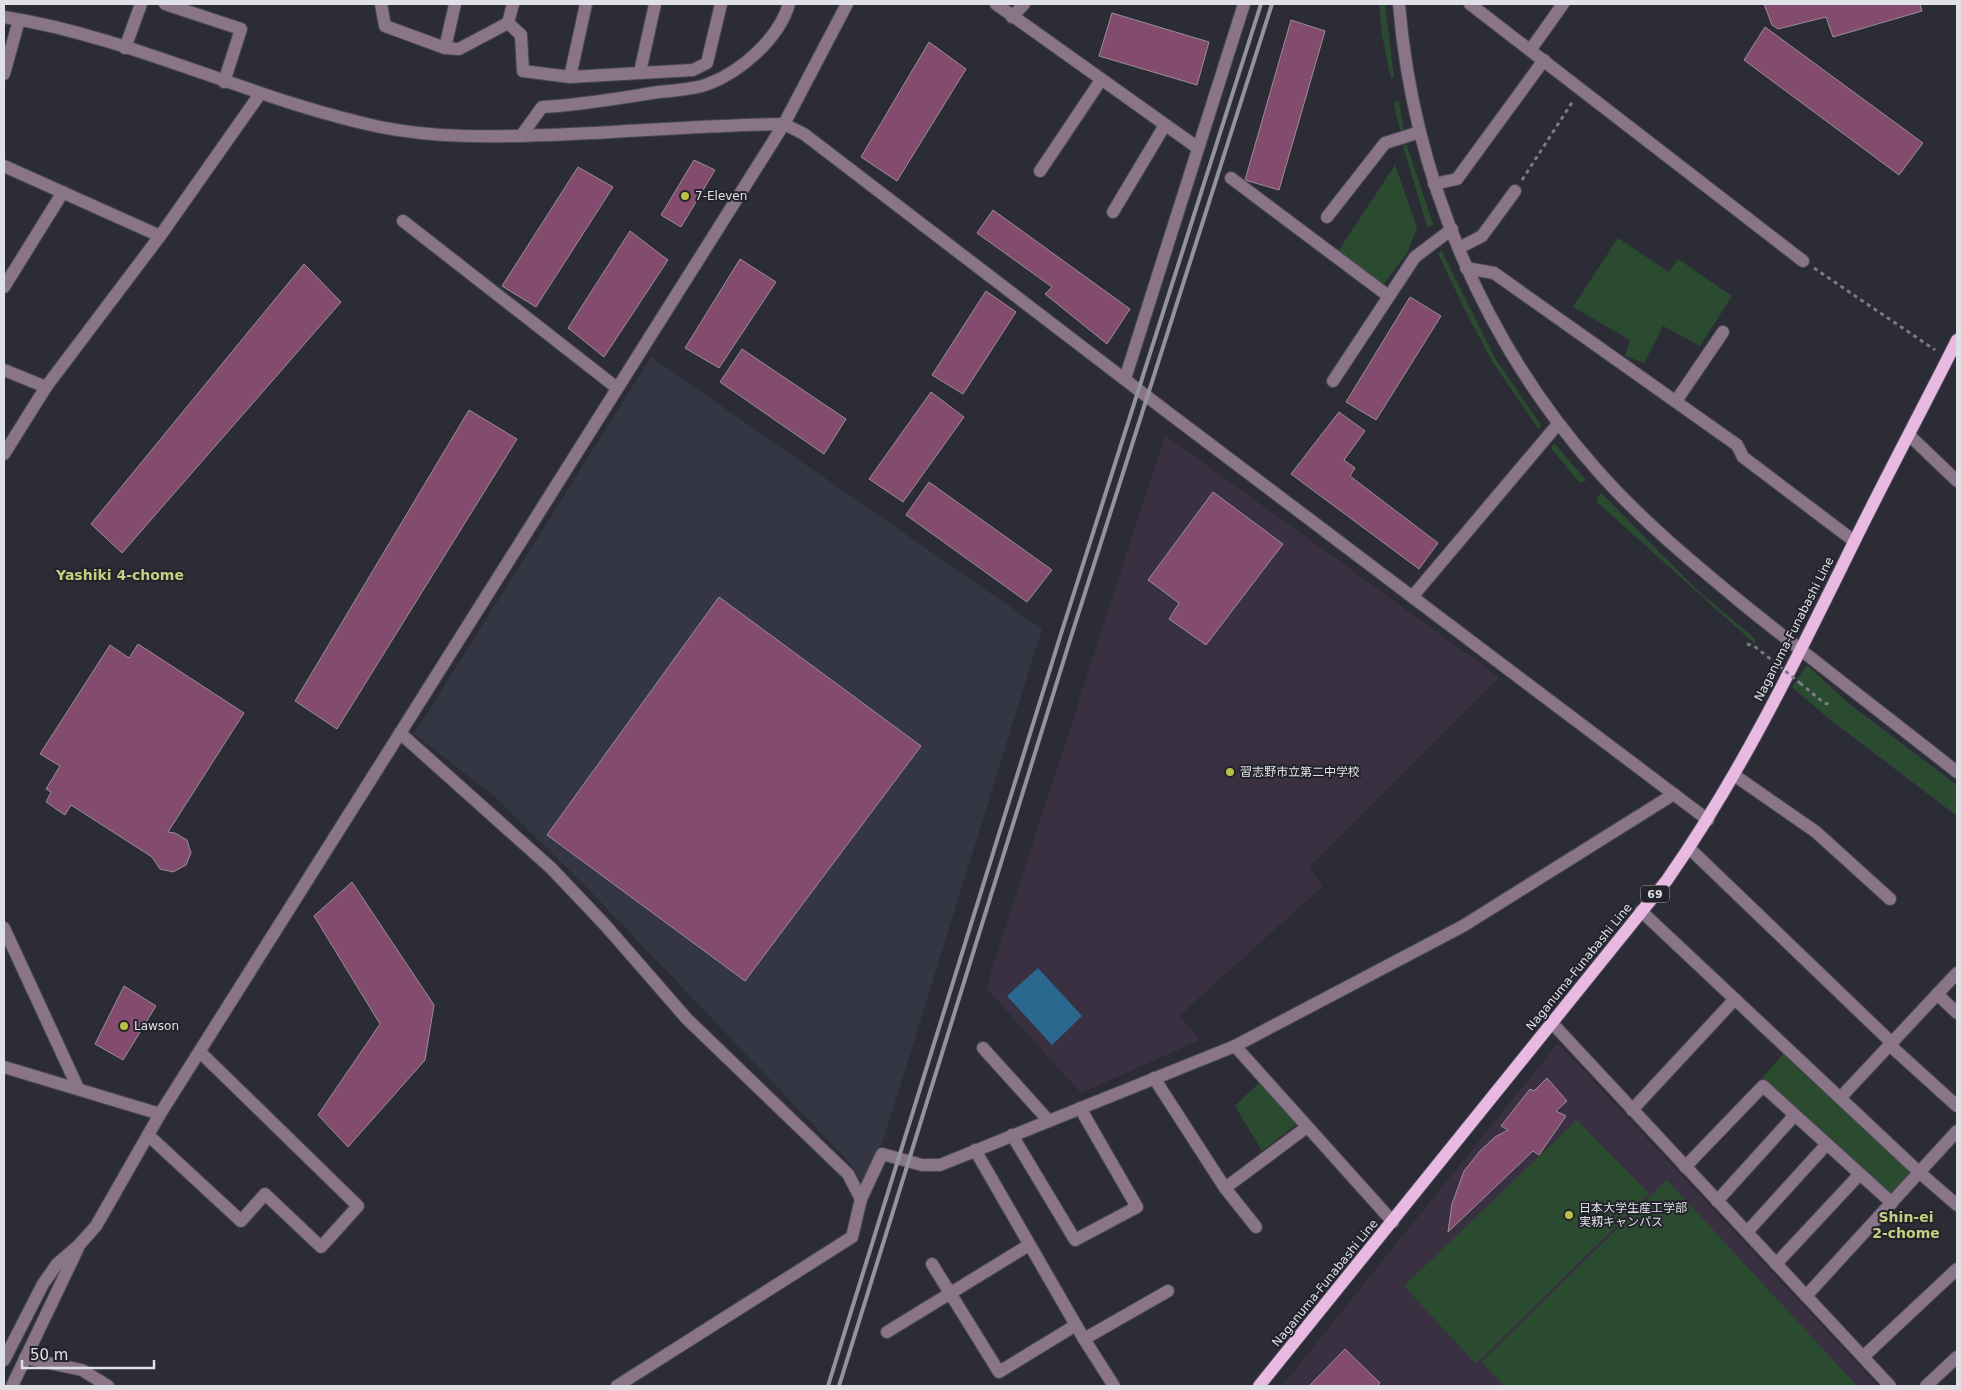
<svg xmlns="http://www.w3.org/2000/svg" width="1961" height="1390" font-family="'DejaVu Sans','Noto Sans JP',sans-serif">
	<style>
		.built { fill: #343643 }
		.education { fill: #393141 }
		.green { fill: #2b4b31 }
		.water { fill: #2b6890 }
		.building { fill: #834b6d; stroke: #9a8f95 }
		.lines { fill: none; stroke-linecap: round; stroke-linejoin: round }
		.minor-casing { stroke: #484951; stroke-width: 14 }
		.major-casing { stroke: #484951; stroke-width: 14 }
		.path { stroke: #7a7b83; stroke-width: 3; stroke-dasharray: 4 4; stroke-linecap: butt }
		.minor { stroke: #8a7487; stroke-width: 12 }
		.major { stroke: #e8bae3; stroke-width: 12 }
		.rail { stroke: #93949b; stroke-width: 4 }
		.path-bridge { stroke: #7a7b83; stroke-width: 3; stroke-dasharray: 4 4; stroke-linecap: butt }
		.poi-dot { fill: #bac045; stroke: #22232b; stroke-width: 2 }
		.labels { text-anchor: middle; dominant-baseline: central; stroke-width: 4; stroke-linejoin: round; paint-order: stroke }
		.shield { fill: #22232b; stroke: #a7a8af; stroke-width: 1 }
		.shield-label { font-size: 11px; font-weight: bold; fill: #e0e1e7 }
		.poi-label { font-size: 12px; fill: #e0e1e7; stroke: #22232b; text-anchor: start }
		.street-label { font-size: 12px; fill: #e0e1e7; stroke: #22232b }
		.neighbourhood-label { font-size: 14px; font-weight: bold; fill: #c8ce81; stroke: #22232b }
	</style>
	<rect width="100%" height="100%" fill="#2b2c35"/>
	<polygon class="built" points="651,357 1042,629 883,1141 861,1182 849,1162 593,894 495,797 414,734"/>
	<g class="education">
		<polygon points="1165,435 1499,677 1309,867 1323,886 1179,1016 1200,1040 1081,1093 986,988"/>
		<polygon points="1558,1043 1878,1386 1282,1386"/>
	</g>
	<g class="green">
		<polygon points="1379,4 1385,4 1394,77 1391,79 1382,35"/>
		<polygon points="1397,101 1399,102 1404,130 1400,130 1394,104"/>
		<polygon points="1406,143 1433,224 1430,227 1427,226 1403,146"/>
		<polygon points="1395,165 1417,228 1407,253 1383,285 1337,253"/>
		<polygon points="1618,238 1669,272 1678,259 1732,296 1700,346 1663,326 1644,363 1625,356 1630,340 1573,307"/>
		<polygon points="1441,250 1495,358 1541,425 1539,430 1492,361 1469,318 1438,254"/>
		<polygon points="1554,443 1585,479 1585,482 1579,482 1551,448"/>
		<polygon points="1601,493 1695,588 1755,639 1755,644 1597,502 1598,496"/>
		<polygon points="1807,665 1848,703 1957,785 1957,816 1833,722 1792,687"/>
		<polygon points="1785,1052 1911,1172 1891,1198 1762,1078"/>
		<polygon points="1261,1081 1298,1123 1262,1151 1235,1106"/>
		<polygon points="1577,1120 1649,1194 1476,1364 1404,1286"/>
		<polygon points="1667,1180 1857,1386 1505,1386 1481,1362"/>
	</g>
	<polygon class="water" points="1038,968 1082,1016 1052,1045 1007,996"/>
	<g class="building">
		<polygon points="1764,4 1920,4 1922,11 1833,37 1826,17 1778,29 1772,25"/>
		<polygon points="1112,13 1209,42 1197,85 1099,56"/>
		<polygon points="1291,20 1325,31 1279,190 1245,180"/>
		<polygon points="1765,27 1923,143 1899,175 1744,60"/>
		<polygon points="929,42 966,69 897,181 861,157"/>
		<polygon points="694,160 715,170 681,227 661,215"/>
		<polygon points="578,167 613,187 536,307 502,286"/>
		<polygon points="993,210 1130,309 1107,344 1045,294 1052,287 977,233"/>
		<polygon points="630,231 668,260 604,357 568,328"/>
		<polygon points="740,259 776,282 719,368 685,348"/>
		<polygon points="304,264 341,302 122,553 91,524"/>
		<polygon points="986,291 1016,312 963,394 932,375"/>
		<polygon points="1410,297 1441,316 1376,420 1346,402"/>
		<polygon points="742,349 846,419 824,454 720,382"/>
		<polygon points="931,392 964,417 903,502 869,479"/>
		<polygon points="469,410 517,439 337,729 295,701"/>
		<polygon points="1339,412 1365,431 1344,460 1355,468 1350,476 1438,543 1419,569 1291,474"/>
		<polygon points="929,482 1052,570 1027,602 906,515"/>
		<polygon points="1213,492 1283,544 1206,645 1169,619 1179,603 1148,580"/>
		<polygon points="719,597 921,746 745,981 547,835"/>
		<polygon points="138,644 244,713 168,832 175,833 187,840 191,853 186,865 173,872 160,869 152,857 71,805 65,815 46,802 51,792 46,789 60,766 40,754 110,645 129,658"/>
		<polygon points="352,882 434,1005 425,1060 348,1147 318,1115 380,1024 314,916"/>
		<polygon points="124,986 156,1006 123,1060 95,1044"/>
		<polygon points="1547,1078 1567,1101 1556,1111 1566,1116 1539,1155 1533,1151 1448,1232 1452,1204 1464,1171 1480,1151 1495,1137 1508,1130 1501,1126 1530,1089 1534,1091"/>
		<polygon points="1345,1349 1380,1383 1377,1386 1309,1386"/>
	</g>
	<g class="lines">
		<g class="minor-casing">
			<g id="minor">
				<polyline points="165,4 241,29 224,82"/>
				<polyline points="381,4 385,26 445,48 459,49 508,23 513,4"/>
				<polyline points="996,4 1198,148"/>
				<path d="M 1399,4 C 1413,175 1483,342 1597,470 C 1640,519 1692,562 1743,604 C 1814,661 1886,716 1957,772"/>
				<polyline points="1470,4 1803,261"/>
				<path d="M 4,17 C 133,37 252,100 380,127 C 435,138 492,137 548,135 C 626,132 705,125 784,124 L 804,134 L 1166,411 L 1708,820"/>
				<polyline points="1012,17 1024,4"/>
				<polyline points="508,23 521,35 523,71 570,77 693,70 707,63 721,4"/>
				<polyline points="125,48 141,4"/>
				<polyline points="445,48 455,4"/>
				<polyline points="1531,49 1563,4"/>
				<polyline points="640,72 655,4"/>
				<polyline points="4,74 19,20"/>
				<polyline points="570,77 586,4"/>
				<path d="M 521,136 L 542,107 C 581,105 620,98 659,92 C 674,90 693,90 708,84 C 741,72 779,38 789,4"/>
				<polyline points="4,166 160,236"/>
				<polyline points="1040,171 1101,80"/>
				<polyline points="1231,178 1387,295"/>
				<polyline points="1434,184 1457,179 1544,60"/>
				<polyline points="1113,212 1165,125"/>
				<polyline points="1327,217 1385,143 1420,132"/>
				<polyline points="403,221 617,388"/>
				<polyline points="1459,248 1482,236 1515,191"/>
				<polyline points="1466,268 1494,273 1737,445 1743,457 1854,541"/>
				<polyline points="4,287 63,192"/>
				<polyline points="4,370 46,387"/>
				<polyline points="1125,379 1244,4"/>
				<polyline points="1333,381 1415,257 1452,229"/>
				<polyline points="1676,401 1723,332"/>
				<polyline points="1909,435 1957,481"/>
				<polyline points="4,454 46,387 160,236 260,94"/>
				<polyline points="1412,597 1558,424"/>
				<polyline points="400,733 551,868 606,926 687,1019 848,1174 861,1199"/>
				<polyline points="1734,775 1816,832 1890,899"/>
				<polyline points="1689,848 1892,1043 1894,1049 1957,1106"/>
				<polyline points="1641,911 1920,1173 1957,1205"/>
				<polyline points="4,928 78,1088"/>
				<polyline points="1937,994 1957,1013"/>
				<polyline points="1552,1023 1890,1386"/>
				<polyline points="1235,1046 1393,1222"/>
				<polyline points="983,1048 1048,1120"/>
				<polyline points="4,1067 160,1114"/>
				<polyline points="1154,1078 1225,1188 1307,1127"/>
				<polyline points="1840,1098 1957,973"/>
				<polyline points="1632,1110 1735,999"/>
				<polyline points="148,1135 241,1221 265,1194 321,1247 358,1206 200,1052"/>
				<polyline points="1012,1135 1075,1240 1137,1207 1080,1108"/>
				<polyline points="975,1150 1084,1339 1114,1386"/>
				<polyline points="1685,1167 1763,1086 1892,1203"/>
				<polyline points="1225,1188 1256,1227"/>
				<polyline points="1717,1201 1794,1116"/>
				<polyline points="1747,1232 1826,1145"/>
				<polyline points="932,1264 999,1372 1076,1325"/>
				<polyline points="1776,1264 1859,1175"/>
				<polyline points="1806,1296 1957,1131"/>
				<polyline points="887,1332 1029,1245"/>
				<polyline points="1084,1339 1168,1291"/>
				<polyline points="1863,1357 1957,1269"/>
				<polyline points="25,1358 82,1370 108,1386"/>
				<polyline points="4,1360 43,1284 57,1264 79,1245 96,1226 160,1114 784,124 847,4"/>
				<polyline points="12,1386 78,1248"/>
				<polyline points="617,1386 852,1237 861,1199 882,1154 922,1165 940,1165 1235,1046 1463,926 1674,794"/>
				<polyline points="1926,1386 1957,1357"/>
			</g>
		</g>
		<g class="major-casing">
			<path id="major" d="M 1259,1386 L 1667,880 C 1741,774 1797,658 1854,542 C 1887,475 1923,408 1957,340"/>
		</g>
		<g class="path">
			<polyline points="1522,180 1573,101"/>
			<polyline points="1814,268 1935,350"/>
			<polyline points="1747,644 1754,646 1773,661"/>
			<polyline points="1800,683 1824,703 1832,705"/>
		</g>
		<use href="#minor" class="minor"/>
		<use href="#major" class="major"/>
		<g class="rail">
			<polyline points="828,1386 1060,637 1261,4"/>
			<polyline points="839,1386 1070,640 1272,4"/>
		</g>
		<polyline class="path-bridge" points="1773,661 1800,683"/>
	</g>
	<g class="poi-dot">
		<circle cx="685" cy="196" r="5"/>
		<circle cx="1230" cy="772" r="5"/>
		<circle cx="124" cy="1026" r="5"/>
		<circle cx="1569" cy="1215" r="5"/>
	</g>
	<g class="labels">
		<rect class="shield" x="1641" y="885.5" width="28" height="17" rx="4"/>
		<g class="shield-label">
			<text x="1655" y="894">69</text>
		</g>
		<g class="poi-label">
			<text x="695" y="196">7-Eleven</text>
			<text x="1240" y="772">習志野市立第二中学校</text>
			<text x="134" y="1026">Lawson</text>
			<text x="1579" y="1208">日本大学生産工学部<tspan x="1579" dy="14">実籾キャンパス</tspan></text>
		</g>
		<g class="street-label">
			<text transform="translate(1794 629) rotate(-63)">Naganuma-Funabashi Line</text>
			<text transform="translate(1579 967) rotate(-51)">Naganuma-Funabashi Line</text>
			<text transform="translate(1325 1283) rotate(-51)">Naganuma-Funabashi Line</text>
		</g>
		<g class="neighbourhood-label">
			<text x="120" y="575">Yashiki 4-chome</text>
			<text x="1906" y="1217">Shin-ei<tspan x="1906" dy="16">2-chome</tspan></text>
		</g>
	</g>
	<rect width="1961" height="1390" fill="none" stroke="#e0e1e7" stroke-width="10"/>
	<path d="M22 1360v8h132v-8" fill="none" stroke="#e0e1e7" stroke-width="2.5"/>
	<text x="30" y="1360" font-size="15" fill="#e0e1e7" stroke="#22232b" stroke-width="4" paint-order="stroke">50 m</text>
</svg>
